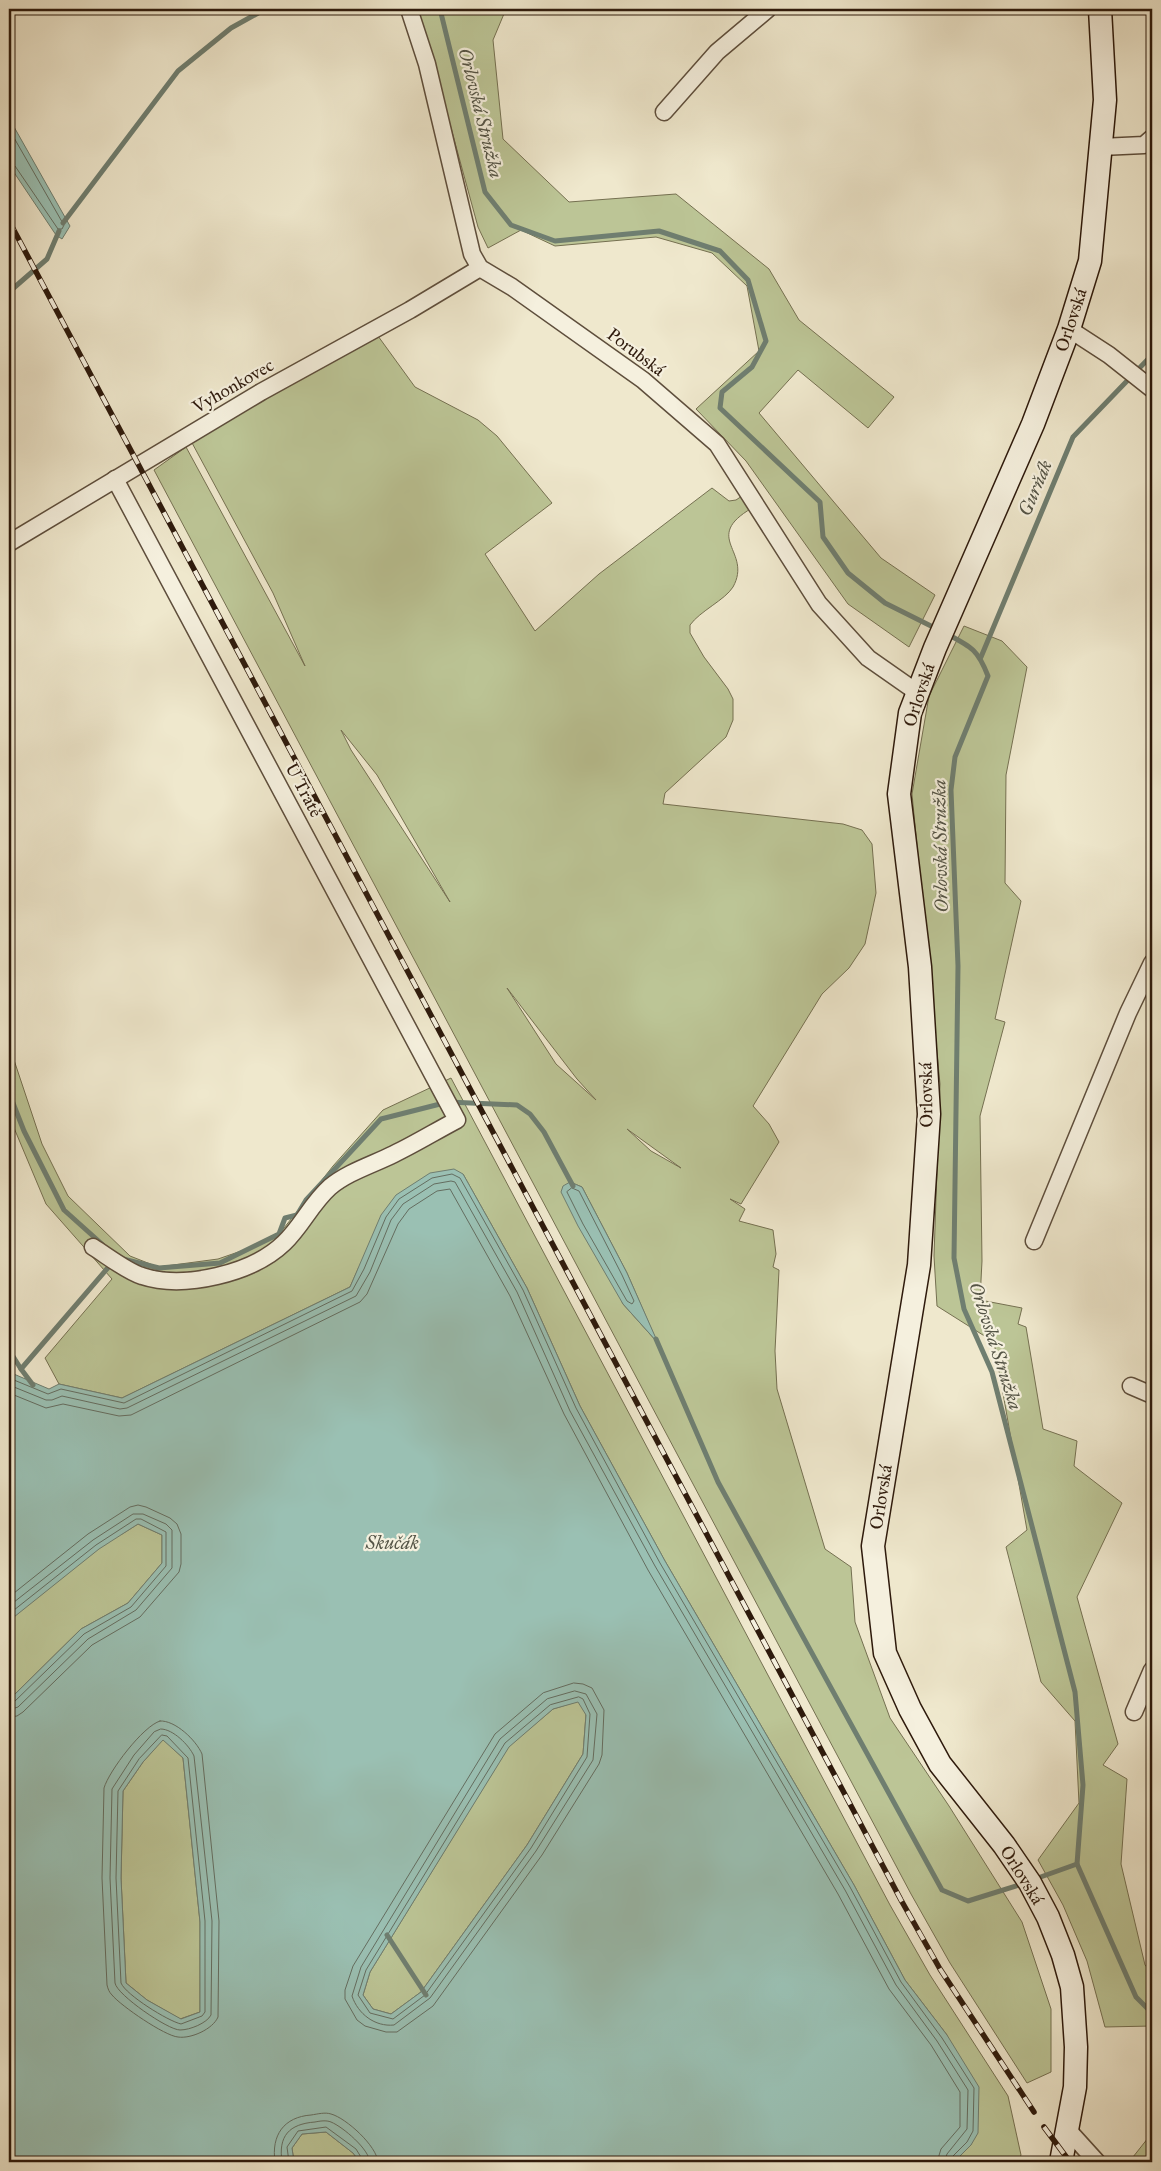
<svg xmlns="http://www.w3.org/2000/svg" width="1161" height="2171" font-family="'IM FELL Great Primer',serif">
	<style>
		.green { fill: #bcc596; stroke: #757051; fill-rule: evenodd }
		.water { fill: #9ac0b3; stroke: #6f7e70; fill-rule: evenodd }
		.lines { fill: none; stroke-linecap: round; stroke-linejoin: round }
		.shore { stroke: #646d60; stroke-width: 1 }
		.stream { stroke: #6f7e70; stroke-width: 5 }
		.street-casing { stroke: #5e4e3c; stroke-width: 19 }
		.secondary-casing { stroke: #2e1a0c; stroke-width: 25 }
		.street { stroke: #f5f0de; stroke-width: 16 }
		.secondary { stroke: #f5f0de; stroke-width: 22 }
		.rail-casing { stroke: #2e1a0c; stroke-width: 5.5 }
		.rail { stroke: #f5f0de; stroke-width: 4; stroke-dasharray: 11; stroke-linecap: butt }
		.labels { text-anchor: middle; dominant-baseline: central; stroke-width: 4.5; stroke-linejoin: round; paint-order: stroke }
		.street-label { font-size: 18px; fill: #2e1a0c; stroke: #f5f0de }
		.water-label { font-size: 19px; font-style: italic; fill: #545446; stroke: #f5f0de }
	</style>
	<rect width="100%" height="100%" fill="#efe8cd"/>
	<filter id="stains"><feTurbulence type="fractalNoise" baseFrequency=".004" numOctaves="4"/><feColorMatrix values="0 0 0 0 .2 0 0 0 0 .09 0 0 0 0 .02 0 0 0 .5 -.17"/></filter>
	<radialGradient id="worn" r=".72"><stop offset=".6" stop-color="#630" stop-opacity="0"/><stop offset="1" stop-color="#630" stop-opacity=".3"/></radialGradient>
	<g class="green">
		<polygon points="416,9 506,9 493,40 503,139 569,202 676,194 769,269 799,320 894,397 868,428 798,370 759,413 881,558 935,595 909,647 848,604 746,461 696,409 759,351 747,286 712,253 656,237 555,246 521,230 488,248 478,227 430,51"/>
		<path d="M 378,336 L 415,387 L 478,420 L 497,436 L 552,503 L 485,554 L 535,631 L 599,574 L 712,488 L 729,501 L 736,500 L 742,496 L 752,508 C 701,538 753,551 733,587 C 725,600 700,611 690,625 L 690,633 L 704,657 L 728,689 L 733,699 L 733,720 L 726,737 L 665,793 L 663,804 L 843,824 L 862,830 L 872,844 L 876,893 L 865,944 L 849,968 L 822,994 L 753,1106 L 769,1124 L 779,1142 L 741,1204 L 730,1199 L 745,1209 L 739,1221 L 773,1230 L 776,1254 L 773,1267 L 779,1270 L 775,1351 L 777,1389 L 825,1549 L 851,1567 L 855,1622 L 890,1718 L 949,1806 L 1022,1922 L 1051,2009 L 1051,2072 L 1027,2083 L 950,1963 L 911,1894 L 154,470 L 186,447 L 305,666 L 273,593 L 191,441 ZM 341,730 L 377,775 L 450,902 L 351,750 ZM 507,988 L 577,1079 L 596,1100 L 556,1064 ZM 627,1129 L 681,1168 L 651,1151 ZM 570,1182 L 582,1187 L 627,1273 L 657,1342 L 623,1304 Z"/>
		<polygon points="964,626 1002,641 1027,667 1006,775 1005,883 1021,901 995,1019 1005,1022 980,1116 982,1261 980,1300 1022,1308 1018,1324 1026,1327 1043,1429 1077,1441 1074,1466 1122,1503 1077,1597 1118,1744 1103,1765 1127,1779 1121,1864 1145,1965 1152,1973 1152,2026 1105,2027 1087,1961 1063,1905 1038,1860 1079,1803 1075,1721 1041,1682 1006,1547 1027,1530 994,1342 937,1306 934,1256 940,1084 912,794 929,696"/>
		<polygon points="9,1045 42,1144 68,1196 130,1256 158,1267 218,1259 247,1249 280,1233 333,1166 383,1110 451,1078 890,1905 930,1975 1008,2096 1021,2155 1018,2162 954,2162 971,2145 947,2035 905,1980 854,1885 665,1561 580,1406 527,1288 463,1174 359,1267 350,1287 122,1398 59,1384 45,1358 112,1279 46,1204 9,1116"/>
		<polygon points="9,1379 122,1534 138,1524 162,1535 162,1563 128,1603 81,1629 9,1700"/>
		<polygon points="579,1701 586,1714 583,1754 527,1845 421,1992 391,2014 373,2009 363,1995 370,1972 509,1746 553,1709"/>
		<polygon points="163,1739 183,1758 200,1922 200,2012 180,2019 147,2000 126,1983 121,1878 123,1791 143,1762"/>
		<polygon points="326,2132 353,2153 360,2162 294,2162 292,2148 302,2134"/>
		<polygon points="1152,2133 1152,2162 1129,2162"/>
	</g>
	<g class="water">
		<polygon points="9,118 70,226 62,239 56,235 9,165"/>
		<path d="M 454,1169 L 463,1174 L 527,1288 L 580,1406 L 665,1561 L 854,1885 L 905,1980 L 947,2035 L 979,2087 L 978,2133 L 971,2145 L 954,2162 L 360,2162 L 353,2153 L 326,2132 L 302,2134 L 292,2148 L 294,2162 L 9,2162 L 9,1700 L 81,1629 L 128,1603 L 162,1563 L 162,1535 L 138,1524 L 99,1549 L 9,1621 L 9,1372 L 49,1389 L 59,1384 L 122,1398 L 350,1287 L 381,1215 L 396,1195 L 430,1173 ZM 578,1702 L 586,1715 L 583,1754 L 527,1845 L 421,1992 L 391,2014 L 373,2009 L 363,1995 L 370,1972 L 509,1747 L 553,1709 ZM 163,1740 L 183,1758 L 200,1922 L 200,2012 L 181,2019 L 147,2000 L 126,1983 L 121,1878 L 123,1791 L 143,1762 Z"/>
		<polygon points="570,1182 582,1187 627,1273 658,1343 623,1304 578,1226 561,1192 563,1186"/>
	</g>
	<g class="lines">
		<g class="shore">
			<polyline points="9,129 61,220 64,225 62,229 58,229 15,166 9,164"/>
			<polygon points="572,1188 579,1191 622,1275 634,1301 632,1304 627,1301 583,1224 567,1192"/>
			<polyline points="9,1378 48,1394 61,1389 124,1403 352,1291 364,1269 386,1217 399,1199 432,1178 452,1174 460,1178 523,1290 576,1408 660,1563 850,1887 901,1982 942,2038 974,2088 973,2131 967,2142 952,2157 951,2162"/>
			<polyline points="9,1385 46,1400 52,1400 62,1396 120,1409 127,1408 356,1296 370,1272 391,1220 403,1204 434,1184 451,1181 455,1182 517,1292 570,1411 655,1566 845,1890 896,1985 937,2041 968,2090 967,2129 947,2154 944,2162"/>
			<polyline points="9,1393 46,1408 63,1404 119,1416 131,1415 360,1302 367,1294 398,1224 409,1209 437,1191 450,1189 510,1296 564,1414 648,1570 838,1894 889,1989 931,2045 960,2092 960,2127 941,2149 937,2162"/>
			<polyline points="9,1597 88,1534 130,1507 138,1505 146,1507 170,1518 177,1524 181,1534 181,1564 179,1572 140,1617 92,1645 23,1712 17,1716 9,1717"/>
			<polyline points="9,1606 93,1540 133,1514 143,1514 166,1524 172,1530 172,1568 136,1610 88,1639 18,1707 9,1710"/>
			<polyline points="9,1614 96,1545 136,1519 141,1519 166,1532 166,1566 131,1607 84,1634 14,1702 9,1703"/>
			<polygon points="574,1683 583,1684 592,1688 604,1710 602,1755 599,1764 542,1855 433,2006 397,2032 386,2032 365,2026 357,2020 345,1999 345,1990 353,1966 495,1734 543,1693"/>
			<path d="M 575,1691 L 586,1694 L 597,1714 L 593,1760 L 536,1851 L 430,1998 L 394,2025 C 375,2027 358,2014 352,1996 L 361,1967 L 500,1739 L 547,1699 Z"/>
			<polygon points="579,1697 583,1699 590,1714 587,1757 531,1848 425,1995 393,2019 370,2013 358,1995 366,1970 505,1743 550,1705"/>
			<path d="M 160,1721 C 175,1720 196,1740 202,1754 L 219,1921 L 218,2017 C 213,2029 191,2039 178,2037 C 165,2036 121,2006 112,1995 C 109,1992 108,1989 107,1985 L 102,1878 L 104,1788 C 109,1771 143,1726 160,1721 Z"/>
			<path d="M 161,1729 C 173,1729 189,1745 194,1756 L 212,1921 L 211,2015 C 207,2023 190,2030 180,2030 C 168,2030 117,1995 115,1983 L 110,1878 L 112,1789 L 134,1755 L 154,1732 Z"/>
			<path d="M 162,1735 L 167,1736 L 188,1758 L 205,1921 L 205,2012 L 202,2016 L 181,2024 C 168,2021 126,1995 121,1983 L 116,1878 L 118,1791 L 139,1759 Z"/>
			<path d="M 275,2162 C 271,2135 284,2117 311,2115 C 318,2114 325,2112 331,2114 C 346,2118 377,2146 378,2162"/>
			<path d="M 282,2162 C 278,2136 289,2124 315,2122 C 320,2121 326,2120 331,2122 C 343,2127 369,2149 370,2162"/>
			<polyline points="289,2162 287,2147 298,2131 326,2127 356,2149 364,2162"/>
		</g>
		<g class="stream">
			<polyline points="440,9 485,192 511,225 555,241 659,231 720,251 748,280 766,341 752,367 722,392 720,408 820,502 823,537 848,573 885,603 937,629"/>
			<polyline points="260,12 270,9"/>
			<polyline points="63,223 178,71 231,28 260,12 257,9"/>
			<polyline points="9,292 47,259 59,231"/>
			<path d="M 947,634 C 972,647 978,650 988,676 L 955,757 L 951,790 L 958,966 L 954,1258 L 964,1309 L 992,1372 L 1075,1692 L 1083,1785 L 1077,1864 L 1136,1997 L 1152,2013"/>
			<polyline points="981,657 1073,437 1152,355"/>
			<polyline points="9,1093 24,1131 64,1210 103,1245"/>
			<polyline points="123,1259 159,1268 220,1263 279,1234 285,1218 297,1215 306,1200 381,1119 448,1102 517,1105 530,1114 544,1132 573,1186"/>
			<polyline points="656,1339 718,1482 942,1890 968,1901 1022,1884"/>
			<polyline points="9,1350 21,1369"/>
			<polyline points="33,1385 21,1369 112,1263"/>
			<polyline points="1035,1879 1077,1864"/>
			<polyline points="387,1935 426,1995"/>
			<polyline points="1147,2162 1152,2152"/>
		</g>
		<g class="street-casing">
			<g id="street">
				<polyline points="409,9 427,64 472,254 480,268 512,287 643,380 717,444 819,604 868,658 918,693"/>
				<polyline points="664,112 717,52 768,9"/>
				<polyline points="1101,147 1144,145 1152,138"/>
				<polyline points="1069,329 1109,355 1152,389"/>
				<polyline points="9,543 261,392 410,310 480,268"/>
				<polyline points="1034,1241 1128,1013 1152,963"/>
				<path d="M 93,1247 C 106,1255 128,1272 142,1276 C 184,1290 253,1273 284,1243 C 302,1226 311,1204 330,1187 C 348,1172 372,1165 394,1154 C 415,1144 436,1131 457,1120 L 115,479"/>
				<polyline points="1131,1386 1152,1395"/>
				<polyline points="1134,1712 1152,1670"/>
				<polyline points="1068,2130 1097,2162"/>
			</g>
		</g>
		<g class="secondary-casing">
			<polyline id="secondary" points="1061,2162 1075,2087 1076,2047 1072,1987 1063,1955 1048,1917 1030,1883 1004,1845 940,1764 910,1709 885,1653 873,1546 919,1265 929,1114 920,967 899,794 910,713 935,648 1033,424 1069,329 1090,261 1105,100 1100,9"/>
		</g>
		<use href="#street" class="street"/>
		<use href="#secondary" class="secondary"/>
		<g class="rail-casing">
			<g id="rail">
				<polyline points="9,221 901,1900 940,1969 1034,2112"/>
				<polyline points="1044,2127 1070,2162"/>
			</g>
		</g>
		<use href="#rail" class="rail"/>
	</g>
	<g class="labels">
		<g class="street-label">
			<text transform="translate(1071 320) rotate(-72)">Orlovská</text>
			<text transform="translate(636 352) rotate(37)">Porubská</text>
			<text transform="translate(233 386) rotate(-30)">Vyhonkovec</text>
			<text transform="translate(919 695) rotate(-72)">Orlovská</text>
			<text transform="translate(304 790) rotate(62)">U Tratě</text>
			<text transform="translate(926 1095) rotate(-91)">Orlovská</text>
			<text transform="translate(881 1497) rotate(-81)">Orlovská</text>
			<text transform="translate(1022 1875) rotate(58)">Orlovská</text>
		</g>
		<g class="water-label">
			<text transform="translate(481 113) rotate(76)">Orlovská Stružka</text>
			<text transform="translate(1035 488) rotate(-67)">Gurňák</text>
			<text transform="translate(940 846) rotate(-91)">Orlovská Stružka</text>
			<text transform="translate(996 1346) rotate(72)">Orlovská Stružka</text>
			<text x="392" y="1542">Skučák</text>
		</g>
	</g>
	<rect width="1161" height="2171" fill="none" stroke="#efe8cd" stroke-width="30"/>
	<rect x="10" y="10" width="1141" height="2151" fill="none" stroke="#2e1a0c" stroke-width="2.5"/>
	<rect x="15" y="15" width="1131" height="2141" fill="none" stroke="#2e1a0c"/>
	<rect width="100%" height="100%" filter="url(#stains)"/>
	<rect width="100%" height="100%" fill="url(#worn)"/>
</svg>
